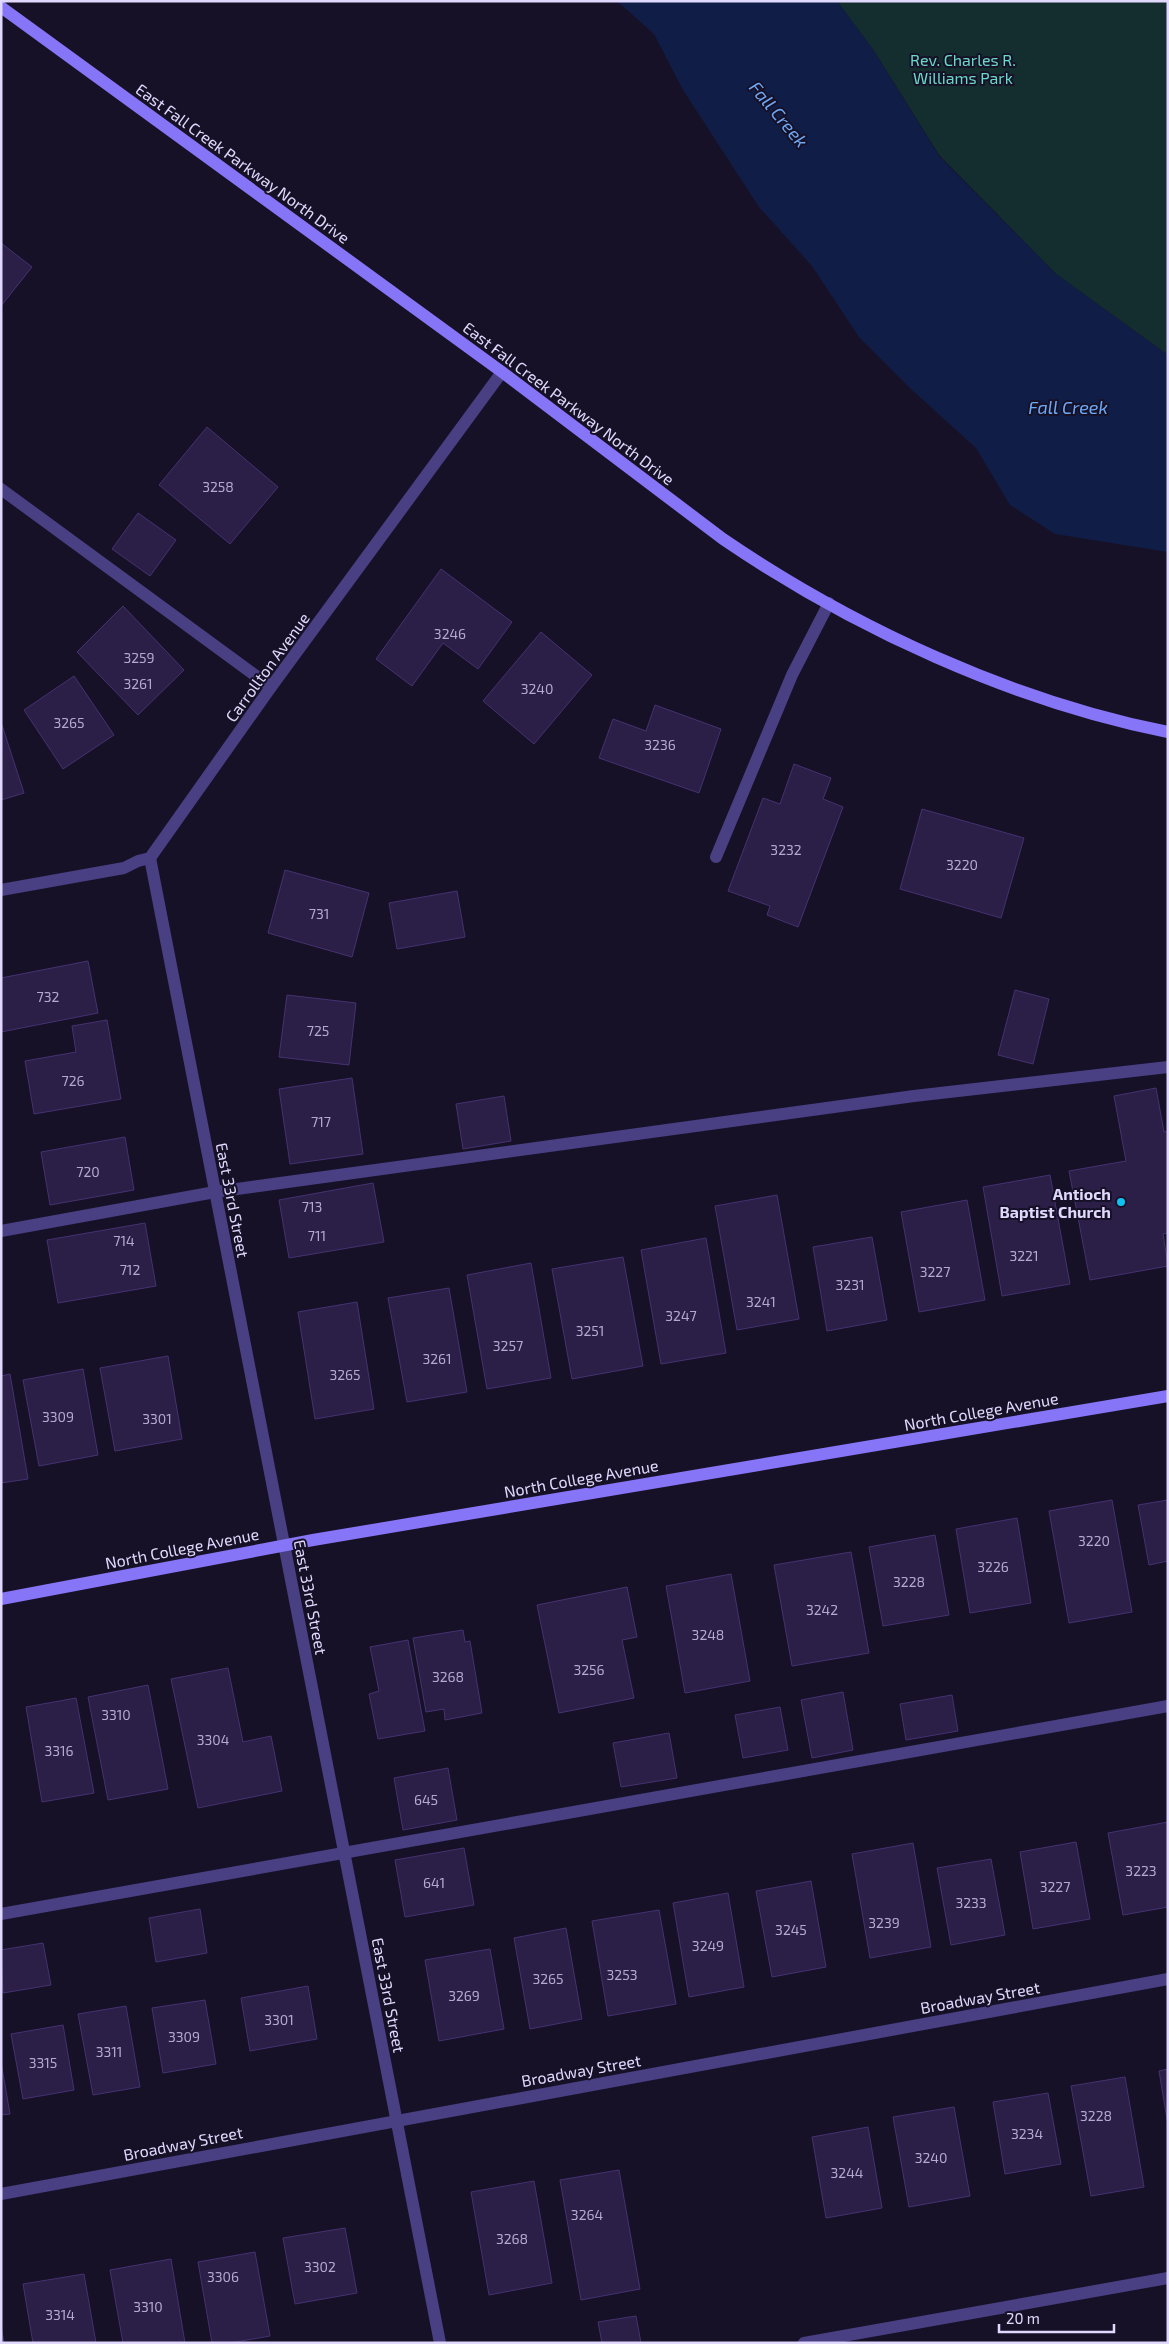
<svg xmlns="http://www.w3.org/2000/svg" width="1169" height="2344" font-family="'Exo 2',sans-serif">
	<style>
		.green { fill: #142e30 }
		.water { fill: #101e47 }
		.building { fill: #2b1e47; stroke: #453271 }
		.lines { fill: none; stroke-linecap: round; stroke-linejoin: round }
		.service { stroke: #493f83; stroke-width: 12 }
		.minor { stroke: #493f83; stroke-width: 12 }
		.secondary { stroke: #8775f7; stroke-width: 12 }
		.poi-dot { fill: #10c2f1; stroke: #171127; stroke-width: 2 }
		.labels { text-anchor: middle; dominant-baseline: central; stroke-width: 4; stroke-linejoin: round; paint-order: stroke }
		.number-label { font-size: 14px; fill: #b4aad0 }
		.park-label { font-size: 16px; fill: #68daca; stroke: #171127 }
		.street-label { font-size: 16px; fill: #e1d9fd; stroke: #171127 }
		.poi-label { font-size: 16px; font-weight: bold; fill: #e1d9fd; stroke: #171127; text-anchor: end }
		.water-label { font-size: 18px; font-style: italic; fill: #6da8f7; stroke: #171127 }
	</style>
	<rect width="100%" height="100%" fill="#171127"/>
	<polygon class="green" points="837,1 1168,1 1168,355 1056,274 939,155 874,51"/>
	<polygon class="water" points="617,1 837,1 874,51 939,156 1056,274 1168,355 1168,552 1055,534 1010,505 976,448 910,388 859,337 812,266 759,207 683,90 654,34"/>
	<g class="building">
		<polygon points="1,243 32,267 1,306"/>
		<polygon points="207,427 278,487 230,544 159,485"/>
		<polygon points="138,513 176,540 150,576 112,549"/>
		<polygon points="441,569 512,622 478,669 443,643 412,686 376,659"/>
		<polygon points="123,606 184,670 138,715 77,652"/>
		<polygon points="541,632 592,675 534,744 483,701"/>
		<polygon points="74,676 114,735 63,769 24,710"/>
		<polygon points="655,705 721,729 699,793 599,758 613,719 646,731"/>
		<polygon points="1,722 24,793 1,800"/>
		<polygon points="794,764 831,778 823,799 843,807 798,927 767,915 770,906 728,891 763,798 780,804"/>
		<polygon points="922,809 1024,838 1001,918 900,889"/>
		<polygon points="285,870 369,893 352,957 268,933"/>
		<polygon points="457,891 465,937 397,949 389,903"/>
		<polygon points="88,961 98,1013 1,1032 1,978"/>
		<polygon points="1015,990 1049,999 1033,1064 998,1055"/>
		<polygon points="287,995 356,1003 349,1065 279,1057"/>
		<polygon points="107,1020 121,1099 34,1114 25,1061 76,1052 72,1026"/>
		<polygon points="352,1078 363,1154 290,1164 279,1089"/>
		<polygon points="1156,1088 1164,1132 1168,1131 1168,1233 1163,1234 1168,1266 1090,1280 1069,1171 1126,1161 1114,1096"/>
		<polygon points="504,1096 511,1141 463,1149 456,1104"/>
		<polygon points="125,1137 134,1190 50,1205 41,1152"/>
		<polygon points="1050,1175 1070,1284 1002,1296 983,1187"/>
		<polygon points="373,1183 384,1242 289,1258 279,1200"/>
		<polygon points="777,1195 799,1319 737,1330 715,1206"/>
		<polygon points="967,1200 985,1300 919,1312 901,1212"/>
		<polygon points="145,1223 156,1286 58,1303 47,1240"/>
		<polygon points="872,1237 887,1320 827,1331 813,1247"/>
		<polygon points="706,1238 726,1353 661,1364 641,1250"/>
		<polygon points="623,1257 643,1366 572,1379 552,1269"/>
		<polygon points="531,1263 551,1378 487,1389 467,1275"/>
		<polygon points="449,1288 467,1392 407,1402 388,1298"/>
		<polygon points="357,1302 374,1409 315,1419 298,1312"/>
		<polygon points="168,1356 182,1439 115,1451 100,1368"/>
		<polygon points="83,1369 98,1455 39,1466 23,1380"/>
		<polygon points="10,1374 28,1479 1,1483 1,1376"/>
		<polygon points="1112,1500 1132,1612 1069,1623 1049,1511"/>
		<polygon points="1168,1500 1168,1561 1149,1565 1138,1505"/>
		<polygon points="1017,1518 1031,1603 970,1613 956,1529"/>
		<polygon points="935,1535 949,1615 883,1626 869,1547"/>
		<polygon points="851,1552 869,1653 792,1666 774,1565"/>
		<polygon points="731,1574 750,1681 685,1693 666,1586"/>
		<polygon points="627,1587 637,1637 622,1640 634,1698 559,1713 537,1605"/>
		<polygon points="463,1630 465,1642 470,1641 482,1713 445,1720 444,1709 426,1712 413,1638"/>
		<polygon points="408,1640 425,1731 378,1739 369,1694 379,1691 370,1647"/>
		<polygon points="228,1668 243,1742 271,1736 282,1791 198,1808 171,1679"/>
		<polygon points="148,1685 168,1789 108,1800 88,1697"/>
		<polygon points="843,1692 853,1750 812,1758 801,1700"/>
		<polygon points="952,1695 958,1731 906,1740 900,1704"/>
		<polygon points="76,1698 94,1793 42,1802 26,1707"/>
		<polygon points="780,1707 788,1750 743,1758 735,1715"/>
		<polygon points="669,1733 677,1778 621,1787 613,1743"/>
		<polygon points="448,1768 457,1820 403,1830 394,1778"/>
		<polygon points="1168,1822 1168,1907 1123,1915 1108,1833"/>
		<polygon points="1076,1842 1090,1919 1033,1929 1020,1852"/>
		<polygon points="913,1843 931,1947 870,1958 852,1854"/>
		<polygon points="464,1848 474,1905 405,1917 395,1860"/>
		<polygon points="991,1859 1005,1935 951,1945 937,1868"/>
		<polygon points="811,1881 826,1967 772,1977 756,1891"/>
		<polygon points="728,1893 744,1987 689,1997 673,1903"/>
		<polygon points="200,1909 207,1953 156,1962 149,1918"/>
		<polygon points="659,1910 676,2004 608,2016 592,1921"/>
		<polygon points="566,1928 582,2019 530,2029 514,1938"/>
		<polygon points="43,1943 51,1985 3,1993 1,1950"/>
		<polygon points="490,1949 504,2029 439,2041 425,1960"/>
		<polygon points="308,1986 317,2039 250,2051 241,1998"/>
		<polygon points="205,2000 216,2064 163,2073 152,2008"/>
		<polygon points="126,2006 140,2087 93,2095 78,2014"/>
		<polygon points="63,2025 74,2090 23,2099 11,2034"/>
		<polygon points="1,2062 10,2114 1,2115"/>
		<polygon points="1168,2069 1168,2125 1159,2071"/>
		<polygon points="1125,2077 1144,2187 1091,2196 1071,2086"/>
		<polygon points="1048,2093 1061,2164 1005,2174 993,2102"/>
		<polygon points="954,2107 970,2196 909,2207 893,2117"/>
		<polygon points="868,2127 882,2208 826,2218 812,2137"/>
		<polygon points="619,2170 640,2289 581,2300 560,2180"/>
		<polygon points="534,2181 552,2283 489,2295 471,2192"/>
		<polygon points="345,2228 357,2293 295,2304 283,2238"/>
		<polygon points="255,2252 270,2336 230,2343 212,2343 198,2262"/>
		<polygon points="171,2259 185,2343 123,2343 110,2270"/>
		<polygon points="84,2274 96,2343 33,2343 23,2284"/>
		<polygon points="636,2316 641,2343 602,2343 598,2322"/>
		<polygon points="1,2326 4,2343 1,2343"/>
	</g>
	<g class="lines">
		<g class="service">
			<polyline points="1,489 271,687"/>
			<polyline points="716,857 792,675 829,603"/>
			<polyline points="1,1231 215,1192 914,1096 1168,1067"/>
			<polyline points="1,1914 1168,1706"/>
			<polyline points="804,2343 1168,2278"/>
		</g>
		<g class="minor">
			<polyline points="150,858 440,2343"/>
			<polyline points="1,890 124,868 138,861 150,858 271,687 502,372"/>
			<polyline points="1,2194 1168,1979"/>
		</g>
		<g class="secondary">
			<path d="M 1,7 L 502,372 L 723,539 C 854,628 1012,701 1168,732"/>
			<polyline points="1,1599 313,1540 1168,1396"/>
		</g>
	</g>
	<circle class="poi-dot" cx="1121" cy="1202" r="5"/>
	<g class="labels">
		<g class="number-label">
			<text x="218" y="486">3258</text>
			<text x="450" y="633">3246</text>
			<text x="139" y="657">3259</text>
			<text x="138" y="683">3261</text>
			<text x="537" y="688">3240</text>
			<text x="69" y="722">3265</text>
			<text x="660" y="744">3236</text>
			<text x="786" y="849">3232</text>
			<text x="962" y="864">3220</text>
			<text x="319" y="913">731</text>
			<text x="48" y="996">732</text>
			<text x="318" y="1030">725</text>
			<text x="73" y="1080">726</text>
			<text x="321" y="1121">717</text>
			<text x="88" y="1171">720</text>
			<text x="312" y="1206">713</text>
			<text x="317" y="1235">711</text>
			<text x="124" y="1240">714</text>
			<text x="1024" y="1255">3221</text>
			<text x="130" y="1269">712</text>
			<text x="935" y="1271">3227</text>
			<text x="850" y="1284">3231</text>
			<text x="761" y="1301">3241</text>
			<text x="681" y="1315">3247</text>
			<text x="590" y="1330">3251</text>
			<text x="508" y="1345">3257</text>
			<text x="437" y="1358">3261</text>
			<text x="345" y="1374">3265</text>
			<text x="58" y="1416">3309</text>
			<text x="157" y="1418">3301</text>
			<text x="1094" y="1540">3220</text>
			<text x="993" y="1566">3226</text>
			<text x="909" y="1581">3228</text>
			<text x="822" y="1609">3242</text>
			<text x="708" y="1634">3248</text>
			<text x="589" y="1669">3256</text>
			<text x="448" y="1676">3268</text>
			<text x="116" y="1714">3310</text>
			<text x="213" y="1739">3304</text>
			<text x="59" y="1750">3316</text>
			<text x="426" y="1799">645</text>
			<text x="1141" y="1870">3223</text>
			<text x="434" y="1882">641</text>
			<text x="1055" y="1886">3227</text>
			<text x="971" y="1902">3233</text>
			<text x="884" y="1922">3239</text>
			<text x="791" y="1929">3245</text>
			<text x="708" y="1945">3249</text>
			<text x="622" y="1974">3253</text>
			<text x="548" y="1978">3265</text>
			<text x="464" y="1995">3269</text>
			<text x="279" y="2019">3301</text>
			<text x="184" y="2036">3309</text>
			<text x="109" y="2051">3311</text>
			<text x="43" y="2062">3315</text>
			<text x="1096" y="2115">3228</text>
			<text x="1027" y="2133">3234</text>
			<text x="931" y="2157">3240</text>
			<text x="847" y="2172">3244</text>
			<text x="587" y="2214">3264</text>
			<text x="512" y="2238">3268</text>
			<text x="320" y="2266">3302</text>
			<text x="223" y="2276">3306</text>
			<text x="148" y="2306">3310</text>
			<text x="60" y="2314">3314</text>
		</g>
		<g class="park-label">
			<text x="963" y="59">Rev. Charles R.<tspan x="963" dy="18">Williams Park</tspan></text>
		</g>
		<g class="street-label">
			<text transform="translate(243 163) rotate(36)">East Fall Creek Parkway North Drive</text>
			<text transform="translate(569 403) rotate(37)">East Fall Creek Parkway North Drive</text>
			<text transform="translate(267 667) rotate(-54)">Carrollton Avenue</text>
			<text transform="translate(233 1200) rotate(79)">East 33rd Street</text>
			<text transform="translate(981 1411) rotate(-10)">North College Avenue</text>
			<text transform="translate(581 1478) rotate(-10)">North College Avenue</text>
			<text transform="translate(182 1548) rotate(-11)">North College Avenue</text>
			<text transform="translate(311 1597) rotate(79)">East 33rd Street</text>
			<text transform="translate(389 1995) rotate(79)">East 33rd Street</text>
			<text transform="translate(980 1997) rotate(-10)">Broadway Street</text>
			<text transform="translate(581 2070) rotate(-10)">Broadway Street</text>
			<text transform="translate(183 2143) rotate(-11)">Broadway Street</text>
		</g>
		<g class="poi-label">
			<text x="1111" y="1193">Antioch<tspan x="1111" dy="18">Baptist Church</tspan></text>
		</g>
		<g class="water-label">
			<text transform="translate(779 114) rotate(50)">Fall Creek</text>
			<text x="1068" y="407">Fall Creek</text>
		</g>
	</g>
	<rect width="1169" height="2344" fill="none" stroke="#e1d9fd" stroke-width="5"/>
	<path d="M999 2324v8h115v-8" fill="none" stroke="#e1d9fd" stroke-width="2.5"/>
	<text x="1006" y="2324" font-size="15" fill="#e1d9fd" stroke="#171127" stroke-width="4" paint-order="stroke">20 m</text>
</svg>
